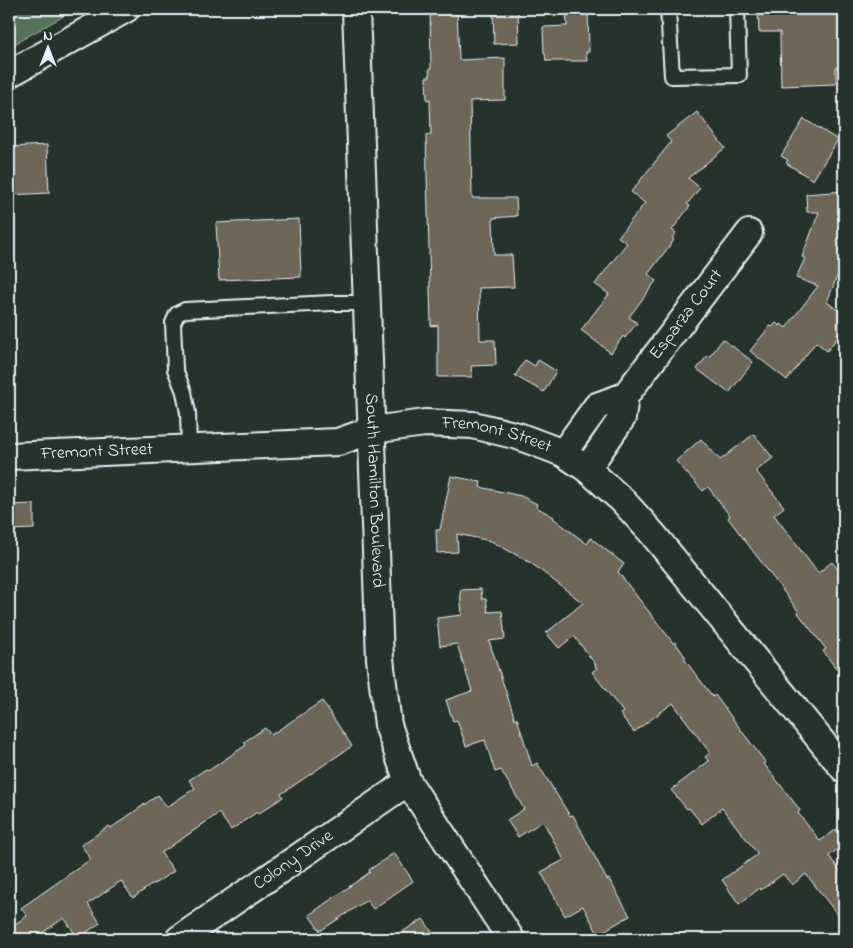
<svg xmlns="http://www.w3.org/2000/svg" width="853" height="948" font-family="'Indie Flower',sans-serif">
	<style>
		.green { fill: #577359; stroke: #a0b2a8 }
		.building { fill: #6e6657; stroke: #e8f1f8 }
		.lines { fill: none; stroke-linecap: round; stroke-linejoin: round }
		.lane-casing { stroke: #e8f1f8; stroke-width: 18 }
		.street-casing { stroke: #e8f1f8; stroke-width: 30 }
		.lane { stroke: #26332d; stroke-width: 14 }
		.street { stroke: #26332d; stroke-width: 26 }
		.labels { text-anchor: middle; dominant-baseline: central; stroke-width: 4; stroke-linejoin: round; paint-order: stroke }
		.street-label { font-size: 18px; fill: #e8f1f8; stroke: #26332d }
	</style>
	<rect width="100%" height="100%" fill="#26332d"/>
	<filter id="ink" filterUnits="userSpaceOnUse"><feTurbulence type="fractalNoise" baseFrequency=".02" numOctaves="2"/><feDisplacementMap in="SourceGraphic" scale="10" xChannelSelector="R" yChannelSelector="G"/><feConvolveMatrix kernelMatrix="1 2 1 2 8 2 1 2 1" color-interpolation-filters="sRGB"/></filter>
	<g filter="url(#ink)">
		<polygon class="green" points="9,9 76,9 9,47"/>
		<g class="building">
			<polygon points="430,9 457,9 459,60 505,58 505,100 470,101 472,198 516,198 517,216 493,218 494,255 512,255 514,287 479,288 480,340 495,340 496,365 471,366 472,377 438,377 438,325 431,326 426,135 431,135 430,99 427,100 426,77 430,77 429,69 431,69"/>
			<polygon points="493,9 518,9 519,43 494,44"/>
			<polygon points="566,9 588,9 589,52 586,52 587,61 546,61 545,53 544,53 543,27 567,26"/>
			<polygon points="767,9 844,9 844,66 836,67 836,84 781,86 780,32 759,32 758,12 767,12"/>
			<polygon points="697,112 725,148 688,178 700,188 687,204 690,206 672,230 676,233 672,238 674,240 648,274 656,281 629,317 637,323 625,338 623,336 611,353 581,330 609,294 595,284 627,243 618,237 645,203 631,192 671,142 666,136"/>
			<polygon points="804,119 838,140 813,180 786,163 788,160 781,156"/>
			<polygon points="47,145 49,193 9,195 9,147"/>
			<polygon points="844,191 844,259 827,302 844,315 844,329 827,351 816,342 787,380 750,351 770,326 772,327 776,323 780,326 781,324 786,328 818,286 796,278 805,258 802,257 819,212 807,212 806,194"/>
			<polygon points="299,219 301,277 219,280 216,223"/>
			<polygon points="723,339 753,362 729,393 697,369 708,355 710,356"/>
			<polygon points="525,360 535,366 538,360 556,371 544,392 515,376"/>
			<polygon points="754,434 773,458 756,471 784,507 774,515 818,573 832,562 844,578 844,679 823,651 826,649 798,613 799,612 728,518 730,516 708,487 703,491 676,461 701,439 720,460"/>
			<polygon points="451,476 481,482 480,487 521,496 537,504 536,507 554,517 553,518 587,544 591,538 624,564 618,572 674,644 675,642 686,658 684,659 713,697 715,695 741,730 766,763 764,764 800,810 798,813 820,841 844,824 844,844 829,856 844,876 844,923 806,874 792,885 783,874 761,890 760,888 739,904 722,880 758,854 722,808 702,824 689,808 687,809 671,790 709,761 705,757 710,753 673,703 634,732 620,714 623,712 592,672 597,668 595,666 596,665 574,636 559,648 546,633 583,603 531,563 491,541 457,534 458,552 437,553 436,530 440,530"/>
			<polygon points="34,504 34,529 9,530 9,505"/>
			<polygon points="481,589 482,599 486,599 488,612 502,611 505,639 489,641 515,719 517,718 532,766 537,763 570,816 573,815 607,880 609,879 630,916 598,934 583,906 565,916 541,872 564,860 543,821 518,837 507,820 524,809 501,770 495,772 485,740 466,746 457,720 453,721 446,700 472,691 457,644 440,646 437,618 462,615 460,590"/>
			<polygon points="322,701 352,746 281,794 283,797 258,814 257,812 231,830 219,813 186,836 161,853 174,871 154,884 154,883 133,898 121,881 88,904 100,923 78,938 64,918 33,939 9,939 9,928 27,916 21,908 91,859 81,845 109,826 111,828 158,795 167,807 195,788 189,780 206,769 208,771 246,745 244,742 265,728 271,735"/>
			<polygon points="394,853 413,881 373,909 367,900 320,931 309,915 370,872 369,870"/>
			<polygon points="423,919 437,939 391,939"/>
		</g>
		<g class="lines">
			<g class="lane-casing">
				<g id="lane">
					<polyline points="668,9 672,76 739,75 737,9"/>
					<polyline points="189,448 188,413 184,392 175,369 173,323 177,314 185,310 332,303 367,303"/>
				</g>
			</g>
			<g class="street-casing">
				<g id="street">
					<path id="s1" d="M 356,9 L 380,659 L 388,725 L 408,782 L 511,939"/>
					<polyline points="9,74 126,9"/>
					<polyline points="563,453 597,406 625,396"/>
					<path id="s2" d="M 9,456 L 338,442 L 372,430 L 425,423 L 473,425 L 518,436 L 563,453 L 587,469 L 622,500 L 652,533 L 844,769"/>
					<path id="s3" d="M 587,469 L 622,418 L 625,396 L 749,233"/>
					<path id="s4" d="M 179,939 L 408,782"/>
				</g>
			</g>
			<use href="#lane" class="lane"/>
			<use href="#street" class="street"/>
		</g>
	</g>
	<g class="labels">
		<g class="street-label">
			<text stroke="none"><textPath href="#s3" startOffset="186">Esparza Court</textPath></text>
			<text stroke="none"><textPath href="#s2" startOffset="492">Fremont Street</textPath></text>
			<text stroke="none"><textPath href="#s2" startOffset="88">Fremont Street</textPath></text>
			<text stroke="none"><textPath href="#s1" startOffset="482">South Hamilton Boulevard</textPath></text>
			<text stroke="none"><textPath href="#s4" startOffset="139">Colony Drive</textPath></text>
		</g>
	</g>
	<rect width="853" height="948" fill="none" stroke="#26332d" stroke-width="30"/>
	<rect x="15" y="15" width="823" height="918" fill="none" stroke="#e8f1f8" stroke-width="2" filter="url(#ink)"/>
	<g transform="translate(48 48)" stroke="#26332d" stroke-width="4" paint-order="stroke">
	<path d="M0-4L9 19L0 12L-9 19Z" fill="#e8f1f8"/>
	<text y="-8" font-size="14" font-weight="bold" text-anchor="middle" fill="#e8f1f8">N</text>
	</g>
</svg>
